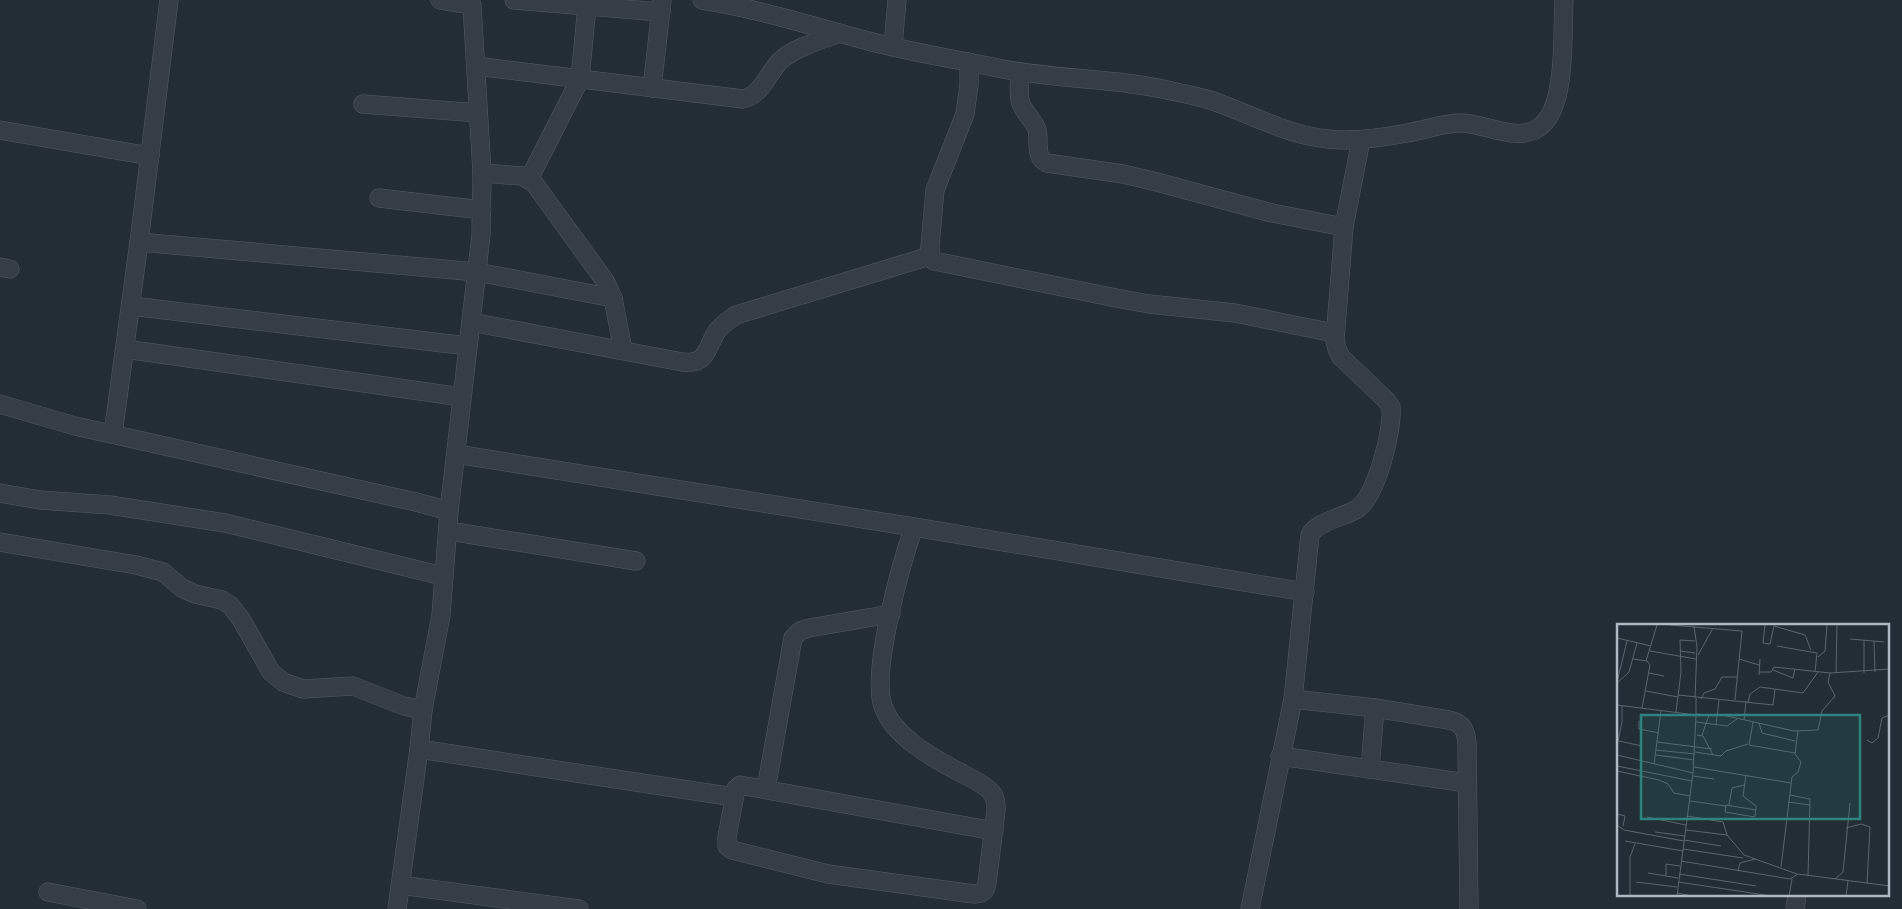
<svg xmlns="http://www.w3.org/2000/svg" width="1902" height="909" font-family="'Golos Text',sans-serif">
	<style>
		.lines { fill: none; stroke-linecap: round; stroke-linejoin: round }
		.minor-casing { stroke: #535c64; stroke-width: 19 }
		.minor { stroke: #353e47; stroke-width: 18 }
		.inset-road { fill: none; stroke: #5b656e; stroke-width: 1 }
		.view { fill: #2f837f; fill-opacity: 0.15; stroke: #2f837f; stroke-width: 2.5 }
		.inset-edge { fill: none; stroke: #b0b9c3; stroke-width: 2.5 }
	</style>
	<rect width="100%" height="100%" fill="#222d36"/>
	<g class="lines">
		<g class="minor-casing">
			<g id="minor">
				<polyline points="440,0 472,5 482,173 481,235 449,511"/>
				<polyline points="514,0 661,12"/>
				<path d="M 702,0 C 760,9 815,27 872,42 C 915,53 960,60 1003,69 C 1060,80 1119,78 1176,92 C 1187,94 1199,97 1210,100 C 1249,113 1286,135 1328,139 C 1354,142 1381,138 1407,133 C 1425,130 1443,123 1461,123 C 1486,123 1520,145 1542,125 C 1567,103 1562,32 1564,0"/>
				<polyline points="893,46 897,0"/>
				<polyline points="969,62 969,85 965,114 935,190 930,246 930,256 934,261 1116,298 1149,304 1235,313 1334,333"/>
				<path d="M 476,66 L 743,99 C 761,96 768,73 780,61 C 793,48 822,40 840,33"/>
				<path d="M 1020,72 C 1020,81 1018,91 1020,100 C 1022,112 1034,119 1037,130 C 1040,142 1034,157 1047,163 L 1123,174 L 1153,181 L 1272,213 L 1344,227"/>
				<polyline points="652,88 662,0"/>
				<polyline points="363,104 478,113"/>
				<polyline points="0,130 150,156"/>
				<polyline points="482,173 522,176 534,183 605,281 613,298 623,350"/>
				<polyline points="529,179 580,79 587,6"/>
				<polyline points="379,198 482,210"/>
				<polyline points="139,242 477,272 613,298"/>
				<polyline points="0,267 10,269"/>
				<polyline points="131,306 468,346"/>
				<path d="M 471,322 L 682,362 C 708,365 706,348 717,331 C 722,324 729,320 736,315 L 930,256"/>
				<polyline points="125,349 462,397"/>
				<polyline points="0,404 75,426 416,502 449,511 441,615 423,710 419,749 397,909"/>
				<polyline points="113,434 139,242 169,0"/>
				<polyline points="456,454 914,527 1305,592"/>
				<polyline points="0,493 40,500 110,505 225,523 443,576"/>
				<path d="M 914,527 C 901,563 871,672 883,706 C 894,738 935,759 963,774 C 972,779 985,784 992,793 C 996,798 996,804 996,811 L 987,883 L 985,890 L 981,893 L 974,894 L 828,874 L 732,850 L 727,846 L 727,837 L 736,789 L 740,785 L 994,831"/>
				<polyline points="449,531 636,561"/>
				<polyline points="0,542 136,565 163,572 182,588 195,594 222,600 230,605 241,619 271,672 283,682 303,689 353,686 404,706 423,710"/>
				<path d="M 1293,699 L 1375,708 L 1449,720 C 1463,723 1466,730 1467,744 L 1469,909"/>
				<polyline points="419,749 734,797"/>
				<polyline points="1280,756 1467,783"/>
				<polyline points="1370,769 1375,708"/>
				<polyline points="766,789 793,638 800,631 809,628 891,614"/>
				<polyline points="400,885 579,909"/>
				<polyline points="48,892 137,909"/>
				<path d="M 1250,909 L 1293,699 L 1310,535 C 1317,521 1345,517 1357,509 C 1377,496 1393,429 1391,407 L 1386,400 L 1341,357 L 1337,349 L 1335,340 L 1344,227 L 1361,140"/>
				<polyline points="1795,909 1797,895"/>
			</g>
		</g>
		<use href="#minor" class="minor"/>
	</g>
	<g transform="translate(1617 624)">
		<rect width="272" height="272" fill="#222d36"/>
		<path class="inset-road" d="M 53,1 L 125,7 L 118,76M 148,1 L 146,19 L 153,20 L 157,2 L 188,11 L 194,26M 77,2 L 80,23 L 78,74M 0,14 L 34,22M 233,15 L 267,18M 247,16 L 247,49M 257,17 L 258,48M 160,22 L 200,29 L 198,48M 33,27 L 79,35M 63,27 L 78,29M 81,31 L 96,4M 201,33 L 208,27 L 210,1M 16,35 L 30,37 L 33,41 L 25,84M 122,35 L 142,41M 29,37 L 40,1M 156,46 L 176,54 L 178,45M 142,48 L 154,48 L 157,43 L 213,49 L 273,45M 32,49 L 47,52M 219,49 L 220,1M 142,51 L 143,35M 0,58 L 10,17M 0,59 L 12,48 L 20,19M 29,67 L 61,73M 61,71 L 156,81 L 158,65M 84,75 L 87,69 L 98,65 L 105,53 L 120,53M 131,78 L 133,70 L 143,63 L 186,69 L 201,48M 0,81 L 79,91 L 76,149M 59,88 L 64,48 L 63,16 L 78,17M 79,90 L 100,92M 79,90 L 79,74M 101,90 L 177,107 L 201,106 L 205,87 L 218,72 L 211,58 L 213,49M 127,96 L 129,77M 22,97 L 22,105 L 42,109M 79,98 L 110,102 L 120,95M 136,98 L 132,121 L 178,129M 142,99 L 145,109 L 178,117M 99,101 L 102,76M 80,111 L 86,112 L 96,131M 85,111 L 92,91M 250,116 L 255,119 L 261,114 L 265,94 L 273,91M 2,117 L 25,122M 40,118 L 95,125M 0,122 L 5,98 L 5,82M 39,126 L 78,130M 78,128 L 104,132 L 109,127 L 131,120M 0,131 L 76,149 L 60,272M 39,131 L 77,136M 37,140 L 44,87M 0,142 L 75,157M 77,143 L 174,159M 0,147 L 42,156 L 51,160 L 57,169 L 73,172M 129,151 L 126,172 L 139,182 L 139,184 L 138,192 L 138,193 L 108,188 L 109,181 L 139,186M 76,152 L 97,155M 173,171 L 193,175 L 191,252M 73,177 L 109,182M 171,178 L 193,181M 112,181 L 115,164 L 127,161M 0,190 L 8,192 L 6,202M 70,192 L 106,198 L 110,211M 30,193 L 69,201M 0,201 L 7,206 L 67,217M 229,204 L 244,200 L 253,203 L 250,260M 69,206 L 110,211 L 127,231 L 180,250M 38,208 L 68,212M 67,216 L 104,222M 8,217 L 66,227M 66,225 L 126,234M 64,237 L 173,255 L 181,250 L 273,262M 164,243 L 175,153 L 181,148 L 184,138 L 178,130 L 181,107M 121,247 L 123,239 L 138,235M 31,249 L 61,254M 62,250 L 139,262M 49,252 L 49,240 L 63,242M 218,255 L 226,248 L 233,179M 19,258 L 60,263M 61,258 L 155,272M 60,269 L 75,272M 13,272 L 13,233 L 18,220M 172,272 L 175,255M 229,272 L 231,257"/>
		<path class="view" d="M 24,91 L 243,91 L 243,195 L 24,195 Z"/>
		<rect width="272" height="272" class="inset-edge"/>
	</g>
</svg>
